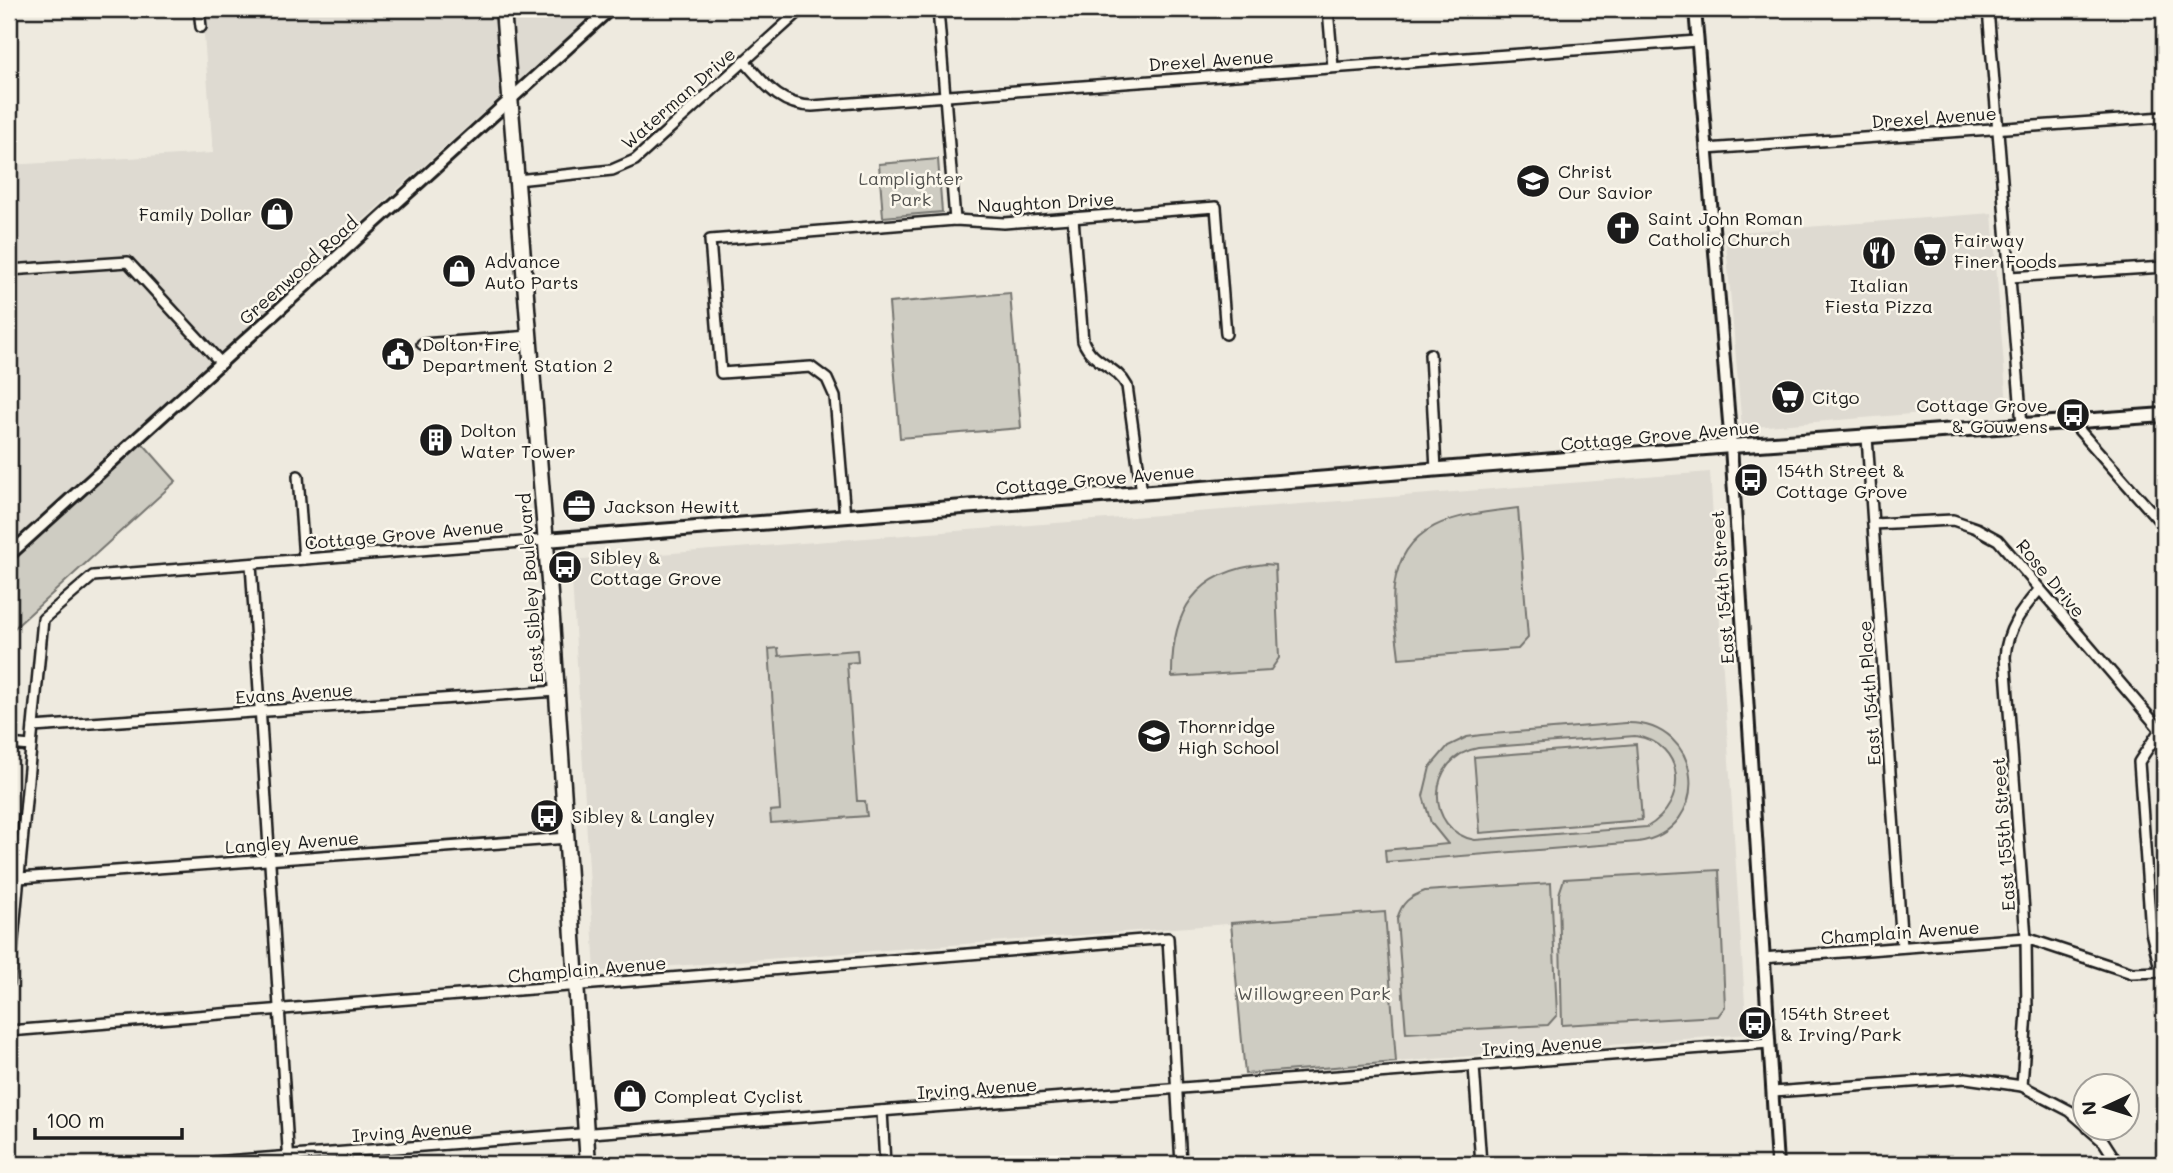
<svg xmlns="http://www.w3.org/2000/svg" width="2173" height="1173" font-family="Mali,sans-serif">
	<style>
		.built { fill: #dedad1 }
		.green { fill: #ceccc2; stroke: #75746f; stroke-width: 2; fill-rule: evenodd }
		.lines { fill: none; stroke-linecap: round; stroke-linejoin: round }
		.minor-casing { stroke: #1c1c1c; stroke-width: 14 }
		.tertiary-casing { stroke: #1c1c1c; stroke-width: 16 }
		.secondary-casing { stroke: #1c1c1c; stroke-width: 18 }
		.primary-casing { stroke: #1c1c1c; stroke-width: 19 }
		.minor { stroke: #fbf7ec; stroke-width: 9 }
		.tertiary { stroke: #fbf7ec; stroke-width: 10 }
		.secondary { stroke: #fbf7ec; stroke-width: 12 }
		.primary { stroke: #fbf7ec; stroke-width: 14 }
		.labels { text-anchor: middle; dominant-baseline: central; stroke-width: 5; stroke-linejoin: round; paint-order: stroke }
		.street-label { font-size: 18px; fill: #1c1c1c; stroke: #fbf7ec }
		.poi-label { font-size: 18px; fill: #1c1c1c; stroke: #fbf7ec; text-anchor: start }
		.park-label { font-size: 18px; fill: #51514e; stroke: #fbf7ec }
	</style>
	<rect width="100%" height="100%" fill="#eeeadf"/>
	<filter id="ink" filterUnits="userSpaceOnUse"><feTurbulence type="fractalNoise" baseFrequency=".0143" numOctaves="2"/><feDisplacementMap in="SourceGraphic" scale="14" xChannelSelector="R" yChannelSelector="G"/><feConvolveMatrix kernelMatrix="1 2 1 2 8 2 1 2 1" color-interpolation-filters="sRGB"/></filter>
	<g filter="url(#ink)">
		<g class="built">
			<polygon points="202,9 598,9 361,222 369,229 9,555 9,165 213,153"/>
			<polygon points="1992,213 2007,406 1742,428 1725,233"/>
			<polygon points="1710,472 1747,1034 1396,1062 1385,912 595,972 571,561"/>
		</g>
		<g class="green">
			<polygon points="938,159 942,212 883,217 879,164"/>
			<polygon points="1010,293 1021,428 900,438 889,303"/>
			<polygon points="138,438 176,481 9,633 9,556"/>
			<path d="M 1518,508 L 1528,638 L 1518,649 L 1399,658 C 1397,636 1391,609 1394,587 C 1403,518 1462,515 1518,508 Z"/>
			<path d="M 1265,564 L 1275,565 L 1279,658 L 1270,671 L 1172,677 C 1171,611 1195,571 1265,564 Z"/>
			<polygon points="778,648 779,656 857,650 858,662 847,663 857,801 865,801 867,816 771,823 770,811 780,810 769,649"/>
			<path d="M 1626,723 C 1705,721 1714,830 1638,842 L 1386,862 L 1385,850 L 1448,844 L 1431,823 L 1423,796 L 1430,767 L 1448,746 L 1467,737 L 1481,735 ZM 1635,736 C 1686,743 1689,803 1647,827 L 1475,840 C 1424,831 1426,757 1478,748 Z"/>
			<polygon points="1636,744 1642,820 1480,833 1474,757"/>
			<polygon points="1719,870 1725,1007 1718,1016 1562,1025 1559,894 1564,879"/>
			<path d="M 1551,883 L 1557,1015 L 1548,1025 L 1406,1033 L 1397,919 C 1402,902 1409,897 1425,891 Z"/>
			<polygon points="1385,912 1396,1062 1245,1074 1231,923"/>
		</g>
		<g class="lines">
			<g class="minor-casing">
				<g id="minor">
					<polyline points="199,9 201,27"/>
					<polyline points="938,9 955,220"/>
					<polyline points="1328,9 1333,67"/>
					<polyline points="1988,9 2022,425"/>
					<path d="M 744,61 C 765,84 779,105 812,106 L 1697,41"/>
					<polyline points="1706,149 2164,117"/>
					<polyline points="517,180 612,170 635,160 802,9"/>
					<path d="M 1073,218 L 1083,341 C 1093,365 1116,365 1127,386 L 1142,493"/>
					<polyline points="9,270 128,262 221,363"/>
					<polyline points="2010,277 2164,267"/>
					<polyline points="422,344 530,336"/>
					<polyline points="1430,354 1436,470"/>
					<polyline points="2072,422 2164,526"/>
					<polyline points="1867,437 1902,947"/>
					<polyline points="298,476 304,559"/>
					<polyline points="845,517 835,397 827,379 811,367 721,373 710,240 955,220 1004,223 1216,207 1226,334"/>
					<polyline points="1873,524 1953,520 1976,528 1998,540 2164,734"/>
					<polyline points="251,564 289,1164"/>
					<polyline points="33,727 557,691"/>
					<polyline points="2160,730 2139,762 2151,932 2161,972 2164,974"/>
					<polyline points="9,744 31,746"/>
					<polyline points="19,878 568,838"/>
					<polyline points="1763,958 2026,938 2132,973 2161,972"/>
					<polyline points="9,983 43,619 93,576 546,540"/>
					<polyline points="9,1031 1168,938 1181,1164"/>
					<polyline points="1474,1066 1481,1164"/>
					<path d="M 2022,1086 L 2027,1012 L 2026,938 L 2005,657 C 2007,629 2021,611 2039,590"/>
					<polyline points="1773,1092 1966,1078 2022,1086 2070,1111 2086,1125"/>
					<polyline points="882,1111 885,1164"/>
					<polyline points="2088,1128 2104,1142 2118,1164"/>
					<polyline points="187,1164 1769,1043"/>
				</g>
			</g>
			<g class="tertiary-casing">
				<g id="tertiary">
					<polyline points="1695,9 1731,446 1777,1164"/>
					<polyline points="9,555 610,9"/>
				</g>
			</g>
			<g class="secondary-casing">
				<polyline id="secondary" points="546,540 1731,446 2164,415"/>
			</g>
			<g class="primary-casing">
				<polyline id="primary" points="503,9 552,619 588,1164"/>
			</g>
			<use href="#minor" class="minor"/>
			<use href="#tertiary" class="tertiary"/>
			<use href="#secondary" class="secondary"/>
			<use href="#primary" class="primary"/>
		</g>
	</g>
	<defs>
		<g id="school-disc" transform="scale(1.75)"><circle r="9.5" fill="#1c1c1c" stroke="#fbf7ec"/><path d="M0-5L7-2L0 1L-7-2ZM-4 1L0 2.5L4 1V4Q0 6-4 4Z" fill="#fff"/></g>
		<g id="shop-disc" transform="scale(1.75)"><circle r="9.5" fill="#1c1c1c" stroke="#fbf7ec"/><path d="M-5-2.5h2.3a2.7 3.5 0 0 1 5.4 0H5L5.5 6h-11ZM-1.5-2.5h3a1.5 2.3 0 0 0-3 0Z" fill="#fff"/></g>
		<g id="church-disc" transform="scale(1.75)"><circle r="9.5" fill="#1c1c1c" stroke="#fbf7ec"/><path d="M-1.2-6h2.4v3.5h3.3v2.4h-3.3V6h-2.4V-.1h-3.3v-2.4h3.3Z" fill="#fff"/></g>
		<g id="supermarket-disc" transform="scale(1.75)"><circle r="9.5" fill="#1c1c1c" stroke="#fbf7ec"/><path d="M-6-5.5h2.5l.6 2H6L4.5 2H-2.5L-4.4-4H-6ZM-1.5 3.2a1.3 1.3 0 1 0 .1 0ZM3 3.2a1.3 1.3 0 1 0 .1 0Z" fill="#fff"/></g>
		<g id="restaurant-disc" transform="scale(1.75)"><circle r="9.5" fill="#1c1c1c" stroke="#fbf7ec"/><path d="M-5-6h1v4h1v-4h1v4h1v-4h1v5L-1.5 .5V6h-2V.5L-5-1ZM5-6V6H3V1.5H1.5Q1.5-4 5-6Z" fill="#fff"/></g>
		<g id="civic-disc" transform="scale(1.75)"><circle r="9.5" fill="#1c1c1c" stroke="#fbf7ec"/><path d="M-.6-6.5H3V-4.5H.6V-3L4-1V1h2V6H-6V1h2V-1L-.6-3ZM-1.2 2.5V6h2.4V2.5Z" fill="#fff"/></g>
		<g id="bus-disc" transform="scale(1.75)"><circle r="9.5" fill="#1c1c1c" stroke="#fbf7ec"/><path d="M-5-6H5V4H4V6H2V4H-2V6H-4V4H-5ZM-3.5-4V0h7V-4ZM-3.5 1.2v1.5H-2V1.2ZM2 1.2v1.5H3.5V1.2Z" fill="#fff"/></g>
		<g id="building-disc" transform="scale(1.75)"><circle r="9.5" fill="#1c1c1c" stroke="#fbf7ec"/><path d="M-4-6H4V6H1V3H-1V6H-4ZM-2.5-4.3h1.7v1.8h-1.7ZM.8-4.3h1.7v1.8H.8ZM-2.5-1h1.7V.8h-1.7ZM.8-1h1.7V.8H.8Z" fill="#fff"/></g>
		<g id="office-disc" transform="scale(1.75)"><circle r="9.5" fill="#1c1c1c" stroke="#fbf7ec"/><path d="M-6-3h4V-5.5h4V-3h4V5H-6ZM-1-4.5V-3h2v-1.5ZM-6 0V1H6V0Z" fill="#fff"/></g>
	</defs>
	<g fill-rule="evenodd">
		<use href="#school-disc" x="1533" y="181"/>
		<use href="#shop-disc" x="277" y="214"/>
		<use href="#church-disc" x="1623" y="228"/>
		<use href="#supermarket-disc" x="1930" y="250"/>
		<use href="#restaurant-disc" x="1879" y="253"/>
		<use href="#shop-disc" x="459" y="271"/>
		<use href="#civic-disc" x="398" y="354"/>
		<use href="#supermarket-disc" x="1788" y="397"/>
		<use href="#bus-disc" x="2073" y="415"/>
		<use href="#building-disc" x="436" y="440"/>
		<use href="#bus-disc" x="1751" y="480"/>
		<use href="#office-disc" x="579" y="506"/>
		<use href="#bus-disc" x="565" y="567"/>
		<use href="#school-disc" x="1154" y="736"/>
		<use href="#bus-disc" x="547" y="816"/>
		<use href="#bus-disc" x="1755" y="1023"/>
		<use href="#shop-disc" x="630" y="1096"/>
	</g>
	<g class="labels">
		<g class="street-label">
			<text transform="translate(1211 60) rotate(-4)">Drexel Avenue</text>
			<text transform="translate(678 98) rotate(-41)">Waterman Drive</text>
			<text transform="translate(1934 117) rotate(-4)">Drexel Avenue</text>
			<text transform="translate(1046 202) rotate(-3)">Naughton Drive</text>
			<text transform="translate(298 270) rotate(-42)">Greenwood Road</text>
			<text transform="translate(1660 435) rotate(-5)">Cottage Grove Avenue</text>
			<text transform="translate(1095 479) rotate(-5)">Cottage Grove Avenue</text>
			<text transform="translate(404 534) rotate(-5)">Cottage Grove Avenue</text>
			<text transform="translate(2051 578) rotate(50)">Rose Drive</text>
			<text transform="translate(1722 587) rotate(-94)">East 154th Street</text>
			<text transform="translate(530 588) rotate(-94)">East Sibley Boulevard</text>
			<text transform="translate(294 693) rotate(-4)">Evans Avenue</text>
			<text transform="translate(1869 693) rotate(-94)">East 154th Place</text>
			<text transform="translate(2003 834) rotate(-94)">East 155th Street</text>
			<text transform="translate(292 842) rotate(-4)">Langley Avenue</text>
			<text transform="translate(1900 932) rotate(-4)">Champlain Avenue</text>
			<text transform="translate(587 969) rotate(-5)">Champlain Avenue</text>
			<text transform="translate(1542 1045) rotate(-4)">Irving Avenue</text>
			<text transform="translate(977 1088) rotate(-4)">Irving Avenue</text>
			<text transform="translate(412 1131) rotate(-4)">Irving Avenue</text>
		</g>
		<g class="poi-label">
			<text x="1558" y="171">Christ<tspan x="1558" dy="21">Our Savior</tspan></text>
			<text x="252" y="214" text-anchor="end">Family Dollar</text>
			<text x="1648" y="218">Saint John Roman<tspan x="1648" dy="21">Catholic Church</tspan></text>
			<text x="1954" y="240">Fairway<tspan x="1954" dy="21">Finer Foods</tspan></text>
			<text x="484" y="261">Advance<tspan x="484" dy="21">Auto Parts</tspan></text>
			<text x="1879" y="285" text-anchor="middle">Italian<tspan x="1879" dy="21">Fiesta Pizza</tspan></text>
			<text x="422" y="344">Dolton Fire<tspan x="422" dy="21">Department Station 2</tspan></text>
			<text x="1812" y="397">Citgo</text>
			<text x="2048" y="405" text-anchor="end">Cottage Grove<tspan x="2048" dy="21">&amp; Gouwens</tspan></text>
			<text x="460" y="430">Dolton<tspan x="460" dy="21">Water Tower</tspan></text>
			<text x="1776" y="470">154th Street &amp;<tspan x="1776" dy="21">Cottage Grove</tspan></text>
			<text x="604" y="506">Jackson Hewitt</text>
			<text x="590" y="557">Sibley &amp;<tspan x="590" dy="21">Cottage Grove</tspan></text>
			<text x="1178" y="726">Thornridge<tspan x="1178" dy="21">High School</tspan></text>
			<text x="572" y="816">Sibley &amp; Langley</text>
			<text x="1780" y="1013">154th Street<tspan x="1780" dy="21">&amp; Irving/Park</tspan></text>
			<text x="654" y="1096">Compleat Cyclist</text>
		</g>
		<g class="park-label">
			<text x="911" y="178">Lamplighter<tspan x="911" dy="21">Park</tspan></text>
			<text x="1314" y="993">Willowgreen Park</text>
		</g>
	</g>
	<rect width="2173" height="1173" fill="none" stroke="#fbf7ec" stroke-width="35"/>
	<rect x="18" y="18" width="2138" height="1138" fill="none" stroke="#1c1c1c" stroke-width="2.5" filter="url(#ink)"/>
	<g transform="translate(2106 1107) rotate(266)"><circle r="33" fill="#fbf7ec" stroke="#a29f99" stroke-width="2"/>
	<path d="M0-5L12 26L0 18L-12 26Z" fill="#1c1c1c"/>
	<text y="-10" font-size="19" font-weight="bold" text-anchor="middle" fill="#1c1c1c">N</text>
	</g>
	<path d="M35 1128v10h147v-10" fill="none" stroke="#1c1c1c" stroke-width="3.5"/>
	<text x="46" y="1128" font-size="21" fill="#1c1c1c" stroke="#fbf7ec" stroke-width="5" paint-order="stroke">100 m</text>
</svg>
